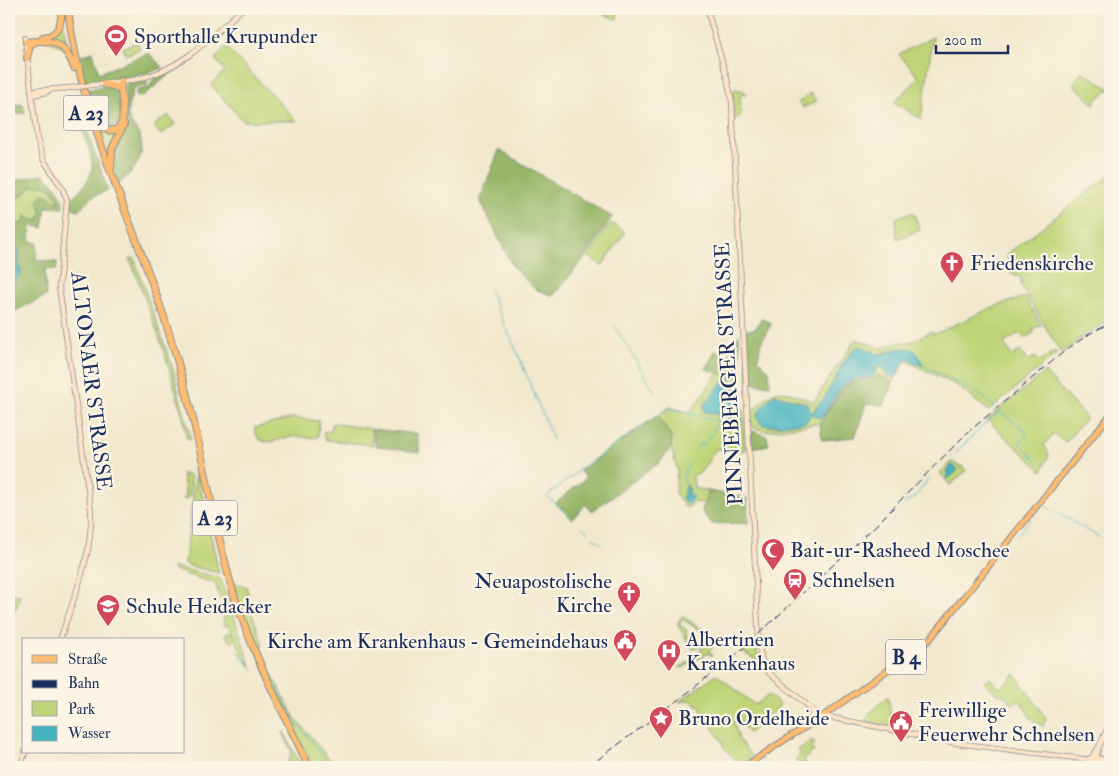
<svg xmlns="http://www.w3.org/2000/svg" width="1119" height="776" font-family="'IM FELL Double Pica',serif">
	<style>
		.green { fill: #bfd477; stroke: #6d826a; fill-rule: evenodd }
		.forest { fill: #97b668; stroke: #597263; fill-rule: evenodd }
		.water { fill: #45b3c0; stroke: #30718f }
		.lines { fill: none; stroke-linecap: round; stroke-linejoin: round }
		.stream { stroke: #45b3c0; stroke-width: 1 }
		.secondary-casing { stroke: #868c96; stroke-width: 6 }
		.primary-casing { stroke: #868c96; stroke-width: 7 }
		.motorway-casing { stroke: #868c96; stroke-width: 8 }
		.secondary { stroke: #fee4c6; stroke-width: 4.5 }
		.primary { stroke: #fdbc70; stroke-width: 5 }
		.motorway { stroke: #fdbc70; stroke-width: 6 }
		.rail { stroke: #1b2f5e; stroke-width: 1; stroke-dasharray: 8 4; stroke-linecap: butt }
		.secondary-bridge-casing { stroke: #868c96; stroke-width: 6; stroke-linecap: butt }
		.secondary-bridge { stroke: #fee4c6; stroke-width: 4.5 }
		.labels { text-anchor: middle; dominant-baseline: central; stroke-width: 4.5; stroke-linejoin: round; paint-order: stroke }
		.shield { fill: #fcf5e5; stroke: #5e6a86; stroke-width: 1 }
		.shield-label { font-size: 20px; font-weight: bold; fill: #1b2f5e }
		.poi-label { font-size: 21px; fill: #1b2f5e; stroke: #fcf5e5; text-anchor: start }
		.street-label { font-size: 21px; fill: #1b2f5e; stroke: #fcf5e5 }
	</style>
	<rect width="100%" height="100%" fill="#fcf5e5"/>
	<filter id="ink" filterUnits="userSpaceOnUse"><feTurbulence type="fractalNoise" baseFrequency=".02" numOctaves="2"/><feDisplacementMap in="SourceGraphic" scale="10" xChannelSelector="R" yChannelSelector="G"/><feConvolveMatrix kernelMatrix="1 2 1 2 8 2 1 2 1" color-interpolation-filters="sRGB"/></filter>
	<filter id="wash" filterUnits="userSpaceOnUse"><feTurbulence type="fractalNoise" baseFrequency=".0096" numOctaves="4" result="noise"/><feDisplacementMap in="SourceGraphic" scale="20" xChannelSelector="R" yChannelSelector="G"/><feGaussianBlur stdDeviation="1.12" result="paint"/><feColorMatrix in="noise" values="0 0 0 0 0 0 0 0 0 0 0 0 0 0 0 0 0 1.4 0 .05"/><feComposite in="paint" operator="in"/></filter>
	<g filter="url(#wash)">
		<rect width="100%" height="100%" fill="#f2e8cd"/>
		<g class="green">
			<polygon points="601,9 618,9 617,19 602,14"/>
			<polygon points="63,22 68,51 44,38"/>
			<polygon points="933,37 921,119 894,102 919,78 899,54"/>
			<polygon points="137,42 140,49 126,55 123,48"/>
			<polygon points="226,47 297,121 243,121 211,85 225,70 215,59"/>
			<polygon points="1082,71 1110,89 1097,99 1094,104 1073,84"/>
			<polygon points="735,89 744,91 746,96 743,94 740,97 741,116 734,120 732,93"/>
			<polygon points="810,93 817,101 803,108 798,103"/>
			<polygon points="168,115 175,124 161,135 155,127 156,124"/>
			<polygon points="99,129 118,129 109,156 108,155"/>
			<polygon points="1110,175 1110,321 1091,331 1061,353 1021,286 1021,278 1011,274 1007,254"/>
			<polygon points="45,185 52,189 60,201 39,208 42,212 38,221 30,219 25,215 24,223 17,224 11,199 25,194 31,186"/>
			<polygon points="914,213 920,230 897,239 896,219 902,215"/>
			<polygon points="611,223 625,232 602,266 588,256"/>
			<path d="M 134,258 L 173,369 L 191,440 L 186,437 C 185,420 179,404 175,388 C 163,344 146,302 130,259 Z"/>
			<path d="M 1025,297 L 1041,325 L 1032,329 L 1034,333 L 1024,338 L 1020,333 L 1004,343 L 1012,356 L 1021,351 L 1027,361 L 1035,357 L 1038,362 L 1055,351 L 1057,353 L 989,411 L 956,385 L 906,361 L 893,383 C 881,374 881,378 868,380 C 862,381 858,381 852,383 C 840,389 828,412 820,423 L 766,431 L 752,427 L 749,424 L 749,411 L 753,411 C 778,383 780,390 812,401 L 815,401 L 826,382 L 856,339 L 881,348 L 901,342 L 911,342 L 930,332 L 935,334 L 993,307 ZM 860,346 L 878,354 L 900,348 L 923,364 L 907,359 L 904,360 L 896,376 L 880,366 L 865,378 L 855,379 L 842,388 L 823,416 L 814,417 L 811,414 L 807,421 L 769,427 L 766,404 L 774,394 L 808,404 L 810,411 L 814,412 L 815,407 L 824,399 L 831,385 Z"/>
			<path d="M 718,372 L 741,380 L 745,450 L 716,449 L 700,473 L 693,475 L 694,488 L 709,491 L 704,503 L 695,502 L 688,507 L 685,507 L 675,493 L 677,469 L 671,447 L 671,437 L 658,415 L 670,407 L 690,413 ZM 726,380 L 731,380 L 735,386 L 736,412 L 717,414 L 705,412 L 704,405 Z"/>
			<polygon points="1045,372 1086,418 1066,442 1054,434 1044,445 1049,455 1042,471 987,420"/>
			<path d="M 293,418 L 319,421 L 318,437 C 310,440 300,435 291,437 C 282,438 271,444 263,441 C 257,439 256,433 254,428 Z"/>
			<polygon points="332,423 371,429 373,445 326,440 323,435 324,431 331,432"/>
			<polygon points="951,462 954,462 957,465 962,466 966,471 950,485 940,473"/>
			<polygon points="196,471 197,471 219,573 187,565 185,562"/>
			<path d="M 184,473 L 185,476 L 190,475 C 191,483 193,493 187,499 L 183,499 L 186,495 L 182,474 Z"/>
			<polygon points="174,567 216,577 221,580 251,666 243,656 236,639 231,642 225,635 229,631 234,636 229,625 225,626 223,618 226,616 215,583 190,576 173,569"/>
			<polygon points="233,583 247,587 249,605 263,645 259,650 269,674 273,676 295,718 336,767 313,767 276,695 251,637"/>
			<polygon points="9,593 20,595 16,610 9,608"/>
			<polygon points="682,616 713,637 711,640 711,639 706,637 707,635 682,619 679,624 687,630 686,632 688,637 700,646 705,640 708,642 700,647 692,648 677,624"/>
			<polygon points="717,640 718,641 716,641 709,652 712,654 712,656 711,654 704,654 704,656 693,661 694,664 691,663 683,668 682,667 679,668 699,655 701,649"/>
			<polygon points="755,641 759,660 754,659 743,652"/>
			<polygon points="716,674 755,705 769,695 780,705 773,713 749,733 738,719 734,722 739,740 753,757 740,764 723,747 723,743 698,705 690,700 679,702"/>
			<polygon points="1015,674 1046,718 1043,726 1032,720 1020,701 1017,701 1012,704 1006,696 997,694 984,682 989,677 1000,688"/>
			<polygon points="888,696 893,727 865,721 870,713"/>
			<polygon points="284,732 302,767 293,767 287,762 291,757 290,755 292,752 283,733"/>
			<polygon points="812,740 815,744 811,747 814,751 803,759 806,764 799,765 795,759 801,754 798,750"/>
		</g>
		<g class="forest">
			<path d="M 93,52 L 99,73 L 149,53 L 163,68 C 138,77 111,79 85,82 L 80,56 Z"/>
			<polygon points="177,68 142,97 137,96 136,93 138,90 149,88 154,78"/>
			<path d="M 145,80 L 148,82 L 147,85 L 133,89 C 131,97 127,109 128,116 C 130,123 135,128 138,133 C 149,155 134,170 119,184 L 115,172 L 113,156 L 127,121 L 125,87 L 128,83 Z"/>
			<polygon points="99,87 111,87 119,93 122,113 118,124 110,128 100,126 95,117 88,93 88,90"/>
			<polygon points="23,104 25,113 9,115 9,105"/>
			<path d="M 80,111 L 108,190 L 92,197 L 78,210 L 71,207 L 70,200 C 99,172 95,168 83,131 L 78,131 Z"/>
			<polygon points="499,150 612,217 586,256 553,296 535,289 513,267 480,200"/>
			<path d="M 44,174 C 55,185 63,192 63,208 L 46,207 L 43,228 L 31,225 L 30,241 L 37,243 L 36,260 L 57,262 L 56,270 L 45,269 L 46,296 L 9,314 L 9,291 L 21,272 L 18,265 L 19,252 L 9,229 L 9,182 ZM 45,185 L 52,189 L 60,202 L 57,203 L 47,194 L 41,196 L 38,201 L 42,212 L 38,221 L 30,219 L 25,215 L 24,223 L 17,224 L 11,199 L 25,194 L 31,186 Z"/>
			<polygon points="761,319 772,323 761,342 758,359 769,370 770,385 748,383 746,330 755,329"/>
			<polygon points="739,334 741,380 706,369 715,351 728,358"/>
			<path d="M 879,376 L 886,378 L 893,383 L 884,405 L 866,404 L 855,437 L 822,440 L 820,423 C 828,412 841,389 852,383 C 861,379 870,379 879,376 Z"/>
			<polygon points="658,415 671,437 671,447 660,462 592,511 586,504 572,519 556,503 586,478 580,471"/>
			<polygon points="372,429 417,434 420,453 376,446"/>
			<polygon points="751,431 753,431 767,436 769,445 751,448"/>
			<polygon points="709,491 747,498 748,523 711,524 702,512 704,503"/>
		</g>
		<g class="water">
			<polygon points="9,229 19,252 18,265 21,272 9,291"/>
			<path d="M 860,346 C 865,348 873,353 878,354 C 891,355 907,339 918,355 C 921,359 921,362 923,366 L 907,359 L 904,360 L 896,376 L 893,378 L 885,373 L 885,369 L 880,366 L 877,368 C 875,381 863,376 854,379 C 840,385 830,403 823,416 L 819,418 L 811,414 C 809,416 809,419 807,421 C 803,424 768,426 762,425 L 759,421 L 757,415 L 761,408 L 774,394 L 808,404 L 810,411 L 814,412 C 816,406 820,404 824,399 C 831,387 847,350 860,346 Z"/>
			<path d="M 730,379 L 735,386 L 735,398 L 737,403 L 738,417 L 729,419 C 724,416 711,413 705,412 L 703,409 L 704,405 L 721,384 Z"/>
			<polygon points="952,464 958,470 948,479 946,473"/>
			<polygon points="687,485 688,488 690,489 688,495 693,496 688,504 682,499"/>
		</g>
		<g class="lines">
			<g class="stream">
				<polyline points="488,287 517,352 553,439"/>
				<polyline points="614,325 655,392"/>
				<polyline points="923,365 957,383"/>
				<polyline points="961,384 985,398 994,408"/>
				<polyline points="677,410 718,421"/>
				<polyline points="998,411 1025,430 1027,434 1020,443 1021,445 1039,463"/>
				<polyline points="744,417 745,425"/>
				<polyline points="1103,428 1104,426"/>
				<polyline points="1099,433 1101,430"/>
				<path d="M 697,450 L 699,444 L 701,445 C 710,441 717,425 719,416"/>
				<polyline points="955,454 979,429 999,412"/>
				<polyline points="950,457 952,456"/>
				<polyline points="687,485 683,479 685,470 689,464"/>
				<polyline points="547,496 587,464 658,415 670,408 676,410"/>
				<polyline points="549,498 558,506"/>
				<polyline points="904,504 916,496 929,478"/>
				<polyline points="1041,506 1042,504 1099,537"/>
				<polyline points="560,508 571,518"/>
				<polyline points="1033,516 1040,507"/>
				<polyline points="582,527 587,531"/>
				<polyline points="1024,527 1031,518"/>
				<polyline points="1018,534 1023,529"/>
				<polyline points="593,538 595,539"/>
				<polyline points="596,540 598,541"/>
				<polyline points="599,542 601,544"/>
				<polyline points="237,652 254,670"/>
				<polyline points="271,677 294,720 325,758"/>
			</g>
		</g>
	</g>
	<g filter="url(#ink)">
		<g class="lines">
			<g class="secondary-casing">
				<g id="secondary">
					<polyline points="707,9 728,82 732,102 759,647 762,661 769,673 819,715 956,743 1083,759 1099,762 1107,761"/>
					<path d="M 25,38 L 37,139 L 43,159 L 62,188 L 67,200 L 59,287 L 91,510 C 93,556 74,596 60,640"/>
					<path d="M 92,85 C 109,83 126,82 142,78 C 184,67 211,37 242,9"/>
					<polyline points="31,91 69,88"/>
					<polyline points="32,95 47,92"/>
					<polyline points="810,709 812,714 810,720"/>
					<polyline points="1090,758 1103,759 1110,762"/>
					<polyline points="21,767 25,752"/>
					<polyline points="1090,767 1094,753 1098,749 1110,723"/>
					<polyline points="1095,767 1098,749"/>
				</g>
			</g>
			<g class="primary-casing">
				<g id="primary">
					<polyline points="791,736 823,716 919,648 930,639 1110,415"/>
					<polyline points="744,767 792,735"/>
				</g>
			</g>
			<g class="motorway-casing">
				<g id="motorway">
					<path d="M 68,9 C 82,124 134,221 168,330 C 181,371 192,412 201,454 C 212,502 220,551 235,598 C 254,658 283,711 309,767"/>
					<path d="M 43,37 C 60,35 61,23 62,9"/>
					<path d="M 26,42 C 52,39 64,40 74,68"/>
					<polyline points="27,58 30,45 35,42"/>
					<polyline points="104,84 116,87 120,90"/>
					<path d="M 94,121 C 97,126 100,129 106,130 C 134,135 118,94 121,81"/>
					<polyline points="111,168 112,149 124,124"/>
				</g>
			</g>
			<use href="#secondary" class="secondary"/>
			<use href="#primary" class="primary"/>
			<use href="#motorway" class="motorway"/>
			<polyline class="rail" points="588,767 686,694 739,652 870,531 967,433 1067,349 1091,333 1110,323"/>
			<g class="secondary-bridge-casing">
				<polyline id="secondary-bridge" points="69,88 92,85"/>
			</g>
			<use href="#secondary-bridge" class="secondary-bridge"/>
		</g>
	</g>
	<defs>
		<g id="stadium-pin" transform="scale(1.25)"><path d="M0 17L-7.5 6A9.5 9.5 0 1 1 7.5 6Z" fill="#d1495b" stroke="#fcf5e5"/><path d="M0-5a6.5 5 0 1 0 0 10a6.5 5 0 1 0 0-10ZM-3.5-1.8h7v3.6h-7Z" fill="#fff"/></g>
		<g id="church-pin" transform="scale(1.25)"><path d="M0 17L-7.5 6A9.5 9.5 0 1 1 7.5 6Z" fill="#d1495b" stroke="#fcf5e5"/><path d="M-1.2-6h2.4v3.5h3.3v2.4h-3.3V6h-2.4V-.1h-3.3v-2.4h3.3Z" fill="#fff"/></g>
		<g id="mosque-pin" transform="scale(1.25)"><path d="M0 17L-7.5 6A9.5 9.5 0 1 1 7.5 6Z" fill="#d1495b" stroke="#fcf5e5"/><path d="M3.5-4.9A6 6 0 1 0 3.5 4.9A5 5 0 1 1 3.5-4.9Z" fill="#fff"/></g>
		<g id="station-pin" transform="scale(1.25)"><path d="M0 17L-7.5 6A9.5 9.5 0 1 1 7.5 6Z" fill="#d1495b" stroke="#fcf5e5"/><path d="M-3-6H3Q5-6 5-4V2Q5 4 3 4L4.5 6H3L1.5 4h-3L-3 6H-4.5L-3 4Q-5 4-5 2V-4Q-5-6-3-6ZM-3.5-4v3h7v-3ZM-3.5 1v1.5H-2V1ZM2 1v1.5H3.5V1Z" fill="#fff"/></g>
		<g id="school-pin" transform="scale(1.25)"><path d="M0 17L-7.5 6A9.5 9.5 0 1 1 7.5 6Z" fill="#d1495b" stroke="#fcf5e5"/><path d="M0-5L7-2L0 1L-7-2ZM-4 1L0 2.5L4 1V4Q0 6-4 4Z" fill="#fff"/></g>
		<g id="civic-pin" transform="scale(1.25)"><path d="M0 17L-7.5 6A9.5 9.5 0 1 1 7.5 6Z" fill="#d1495b" stroke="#fcf5e5"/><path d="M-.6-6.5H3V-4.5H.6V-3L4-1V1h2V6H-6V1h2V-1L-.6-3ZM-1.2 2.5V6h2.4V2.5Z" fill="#fff"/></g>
		<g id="hospital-pin" transform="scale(1.25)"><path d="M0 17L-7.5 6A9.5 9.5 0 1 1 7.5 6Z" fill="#d1495b" stroke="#fcf5e5"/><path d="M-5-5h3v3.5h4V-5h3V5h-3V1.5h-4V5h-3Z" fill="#fff"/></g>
		<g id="sight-pin" transform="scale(1.25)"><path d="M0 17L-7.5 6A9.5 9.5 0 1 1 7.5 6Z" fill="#d1495b" stroke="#fcf5e5"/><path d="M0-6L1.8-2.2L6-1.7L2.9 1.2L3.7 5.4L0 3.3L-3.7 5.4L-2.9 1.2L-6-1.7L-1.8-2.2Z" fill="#fff"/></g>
	</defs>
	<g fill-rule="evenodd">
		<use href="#stadium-pin" x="116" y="36"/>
		<use href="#church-pin" x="952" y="263"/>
		<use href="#mosque-pin" x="773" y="550"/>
		<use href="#station-pin" x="795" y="580"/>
		<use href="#church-pin" x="629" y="593"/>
		<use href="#school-pin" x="108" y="606"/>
		<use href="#civic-pin" x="625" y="641"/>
		<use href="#hospital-pin" x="669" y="651"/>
		<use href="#sight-pin" x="661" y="718"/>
		<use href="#civic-pin" x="901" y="722"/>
	</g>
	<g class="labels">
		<g class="shield">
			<rect x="63.5" y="95.5" width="45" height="35" rx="4"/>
			<rect x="192.5" y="500.5" width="45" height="35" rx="4"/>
			<rect x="886" y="639.5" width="40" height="35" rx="4"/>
		</g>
		<g class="shield-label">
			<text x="86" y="113">A 23</text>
			<text x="215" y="518">A 23</text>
			<text x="906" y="657">B 4</text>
		</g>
		<g class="poi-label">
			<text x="134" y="36">Sporthalle Krupunder</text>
			<text x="970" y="263">Friedenskirche</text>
			<text x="790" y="550">Bait-ur-Rasheed Moschee</text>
			<text x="812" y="580">Schnelsen</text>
			<text x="612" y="581" text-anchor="end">Neuapostolische<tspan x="612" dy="24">Kirche</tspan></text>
			<text x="126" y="606">Schule Heidacker</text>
			<text x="686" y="639">Albertinen<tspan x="686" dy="24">Krankenhaus</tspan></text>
			<text x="608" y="641" text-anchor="end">Kirche am Krankenhaus - Gemeindehaus</text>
			<text x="918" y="710">Freiwillige<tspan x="918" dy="24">Feuerwehr Schnelsen</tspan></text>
			<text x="678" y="718">Bruno Ordelheide</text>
		</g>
		<g class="street-label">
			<text transform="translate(729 374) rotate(-93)">PINNEBERGER STRASSE</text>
			<text transform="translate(91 381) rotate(83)">ALTONAER STRASSE</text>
		</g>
	</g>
	<rect width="1119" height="776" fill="none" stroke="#fcf5e5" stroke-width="30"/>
	<rect x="22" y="638" width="162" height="115" fill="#fcf5e5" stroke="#a2a6af"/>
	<rect x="32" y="655" width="25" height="8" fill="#fdbc70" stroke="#a2a6af"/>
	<text x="68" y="664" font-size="15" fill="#1b2f5e">Straße</text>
	<rect x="32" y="680" width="25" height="8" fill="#1b2f5e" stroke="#a2a6af"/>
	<text x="68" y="688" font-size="15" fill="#1b2f5e">Bahn</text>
	<rect x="32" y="701" width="25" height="15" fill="#bfd477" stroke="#a2a6af"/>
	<text x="68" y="714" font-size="15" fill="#1b2f5e">Park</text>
	<rect x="32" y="726" width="25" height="15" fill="#45b3c0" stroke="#a2a6af"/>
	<text x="68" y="738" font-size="15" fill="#1b2f5e">Wasser</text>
	<path d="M936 45v8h72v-8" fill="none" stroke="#1b2f5e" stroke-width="2.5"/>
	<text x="944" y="45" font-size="15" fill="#1b2f5e" stroke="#fcf5e5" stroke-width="4" paint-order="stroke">200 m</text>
</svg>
